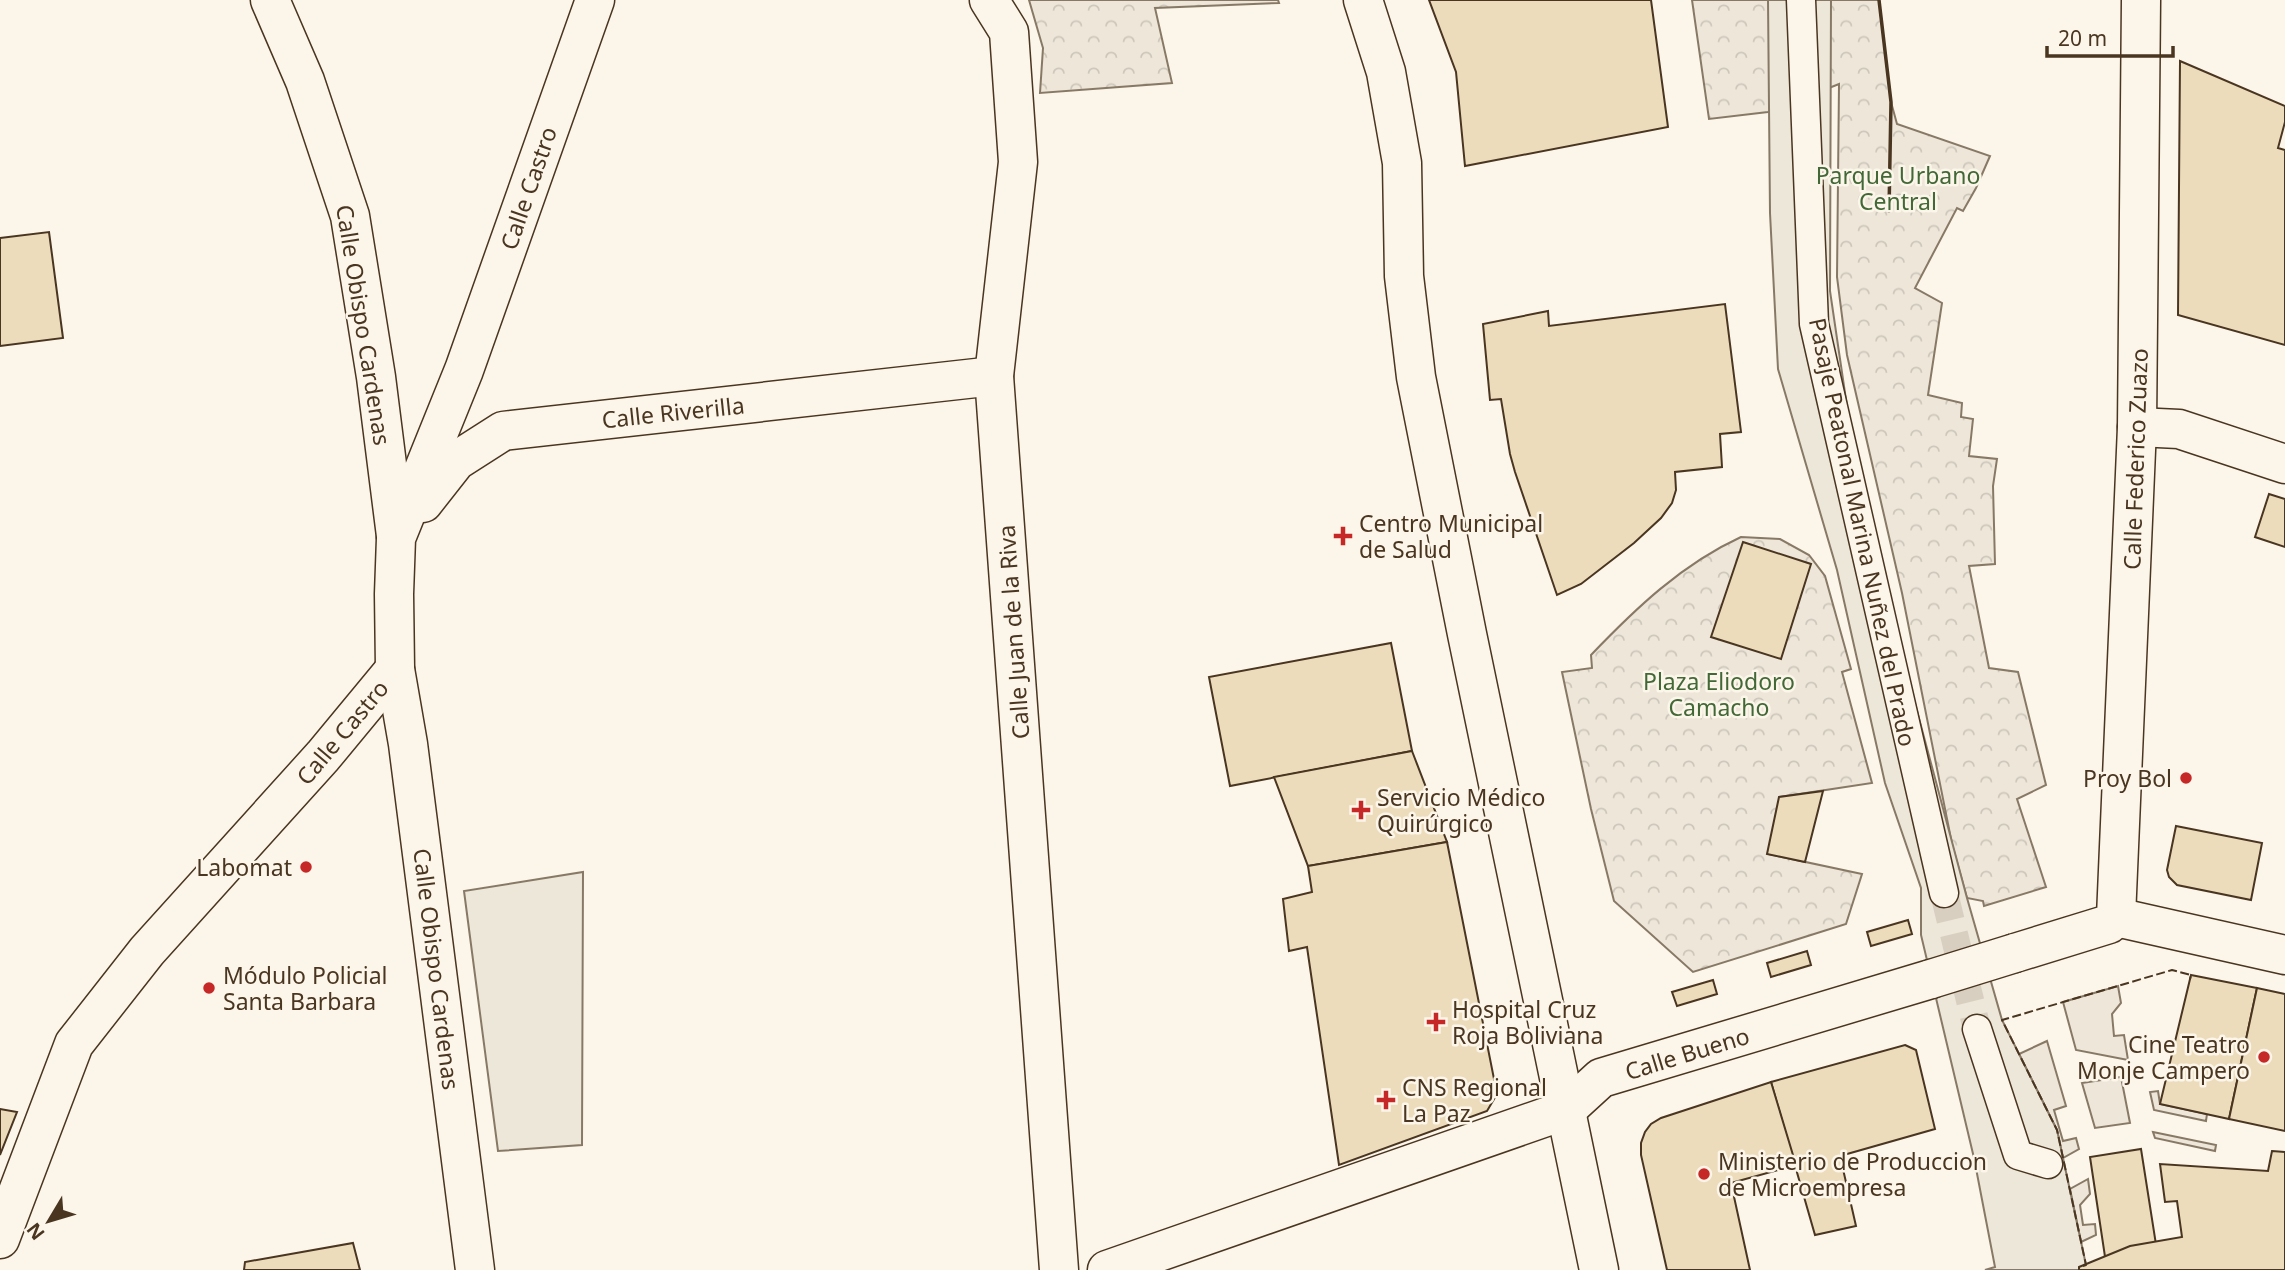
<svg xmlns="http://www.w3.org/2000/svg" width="2285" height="1270" font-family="'Noto Sans',sans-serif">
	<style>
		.grass { fill: #ede6d9; stroke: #887966; stroke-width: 2 }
		.park { fill: url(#park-crowns); stroke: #887966; stroke-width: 2 }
		.parking { fill: #ede7d9; stroke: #887966; stroke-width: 2 }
		.building { fill: #ecdcbc; stroke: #4a3520; stroke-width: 2 }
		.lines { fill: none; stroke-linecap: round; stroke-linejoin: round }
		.pedestrian-tunnel { stroke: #d8cfc1; stroke-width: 28; stroke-dasharray: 28 14; stroke-linecap: butt }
		.pedestrian-casing { stroke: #4a3520; stroke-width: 31 }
		.minor-casing { stroke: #4a3520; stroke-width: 41 }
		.secondary-casing { stroke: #4a3520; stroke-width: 41 }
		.primary-casing { stroke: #4a3520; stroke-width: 41 }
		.pedestrian { stroke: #fbf6e9; stroke-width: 28 }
		.minor { stroke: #fbf6e9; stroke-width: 38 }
		.secondary { stroke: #fbf6e9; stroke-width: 38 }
		.primary { stroke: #fbf6e9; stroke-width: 38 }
		.secondary-bridge-casing { stroke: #4a3520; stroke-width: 41; stroke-linecap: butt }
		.secondary-bridge { stroke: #fbf6e9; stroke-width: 38 }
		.fence { stroke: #4a3520; stroke-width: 2; stroke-dasharray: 9 3.5; stroke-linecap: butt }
		.wall { stroke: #4a3520; stroke-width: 3.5 }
		.poi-dot { fill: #c62828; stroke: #fbf6e9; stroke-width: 2.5 }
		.labels { text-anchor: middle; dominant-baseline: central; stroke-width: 5; stroke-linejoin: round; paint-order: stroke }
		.park-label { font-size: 23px; fill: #436837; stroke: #fbf6e9 }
		.street-label { font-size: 23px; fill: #4a3520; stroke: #fbf6e9 }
		.poi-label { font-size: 23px; fill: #4a3520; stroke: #fbf6e9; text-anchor: start }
	</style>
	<defs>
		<pattern id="park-crowns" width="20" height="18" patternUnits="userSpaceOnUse" patternTransform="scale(1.75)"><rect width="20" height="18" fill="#ede6d9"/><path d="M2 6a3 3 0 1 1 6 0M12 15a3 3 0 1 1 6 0" fill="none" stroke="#cdc6ba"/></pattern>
	</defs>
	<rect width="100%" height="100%" fill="#fbf6e9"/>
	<g class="grass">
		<polygon points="2118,986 2121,1003 2112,1014 2114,1036 2124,1035 2128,1060 2076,1050 2063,1002"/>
		<polygon points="2047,1041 2066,1106 2054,1110 2063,1141 2076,1138 2079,1149 2063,1158 2057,1130 2019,1054"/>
		<polygon points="2121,1077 2130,1123 2095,1128 2082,1083"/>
		<polygon points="2158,1091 2160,1104 2207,1114 2206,1121 2154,1110 2150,1092"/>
		<polygon points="2153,1132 2216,1145 2215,1151 2155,1138"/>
		<polygon points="2088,1179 2090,1194 2080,1205 2083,1225 2095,1224 2096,1235 2081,1242 2070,1189"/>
	</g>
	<g class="park">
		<polygon points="1029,0 1278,0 1279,3 1155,8 1172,83 1040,93 1043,48"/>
		<polygon points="1692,0 1879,0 1891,102 1897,124 1990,156 1976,188 1963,211 1957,208 1915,288 1942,303 1928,395 1962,403 1961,417 1973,419 1969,456 1997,459 1993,486 1995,564 1969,566 1989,668 2018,672 2046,785 2017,799 2046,887 1984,906 1983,901 1967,898 1952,844 1902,593 1847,355 1837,277 1839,84 1768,112 1709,119"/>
		<path d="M 1741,537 L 1780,539 L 1809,555 L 1825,576 L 1851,669 L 1842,672 L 1872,783 L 1780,797 L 1768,854 L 1862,874 L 1846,924 L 1693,972 L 1614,901 L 1591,809 L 1562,672 L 1592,668 L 1591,655 C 1635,609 1682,564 1741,537 Z"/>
	</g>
	<g class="parking">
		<polygon points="1768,0 1831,0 1830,291 1855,461 1874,550 1967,898 2002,1020 2057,1130 2086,1265 2079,1270 1985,1270 1995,1267 1974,1158 1921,935 1921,888 1885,783 1837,570 1778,369 1770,213"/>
		<polygon points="583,872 582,1145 498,1151 464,891"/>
	</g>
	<g class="building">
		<polygon points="1429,0 1651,0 1668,127 1465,166 1456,72"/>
		<polygon points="2180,61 2285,106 2285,122 2278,148 2285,150 2285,345 2178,315"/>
		<polygon points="49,232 63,338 0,346 0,238"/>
		<polygon points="1725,304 1741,432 1720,434 1722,467 1675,472 1676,490 1672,503 1661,518 1634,543 1581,584 1557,595 1515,472 1510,454 1501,399 1490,400 1483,324 1548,311 1549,326"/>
		<polygon points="2269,494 2285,499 2285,547 2255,537"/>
		<polygon points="1743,542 1811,564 1781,659 1711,637"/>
		<polygon points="1391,643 1412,751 1230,786 1209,677"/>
		<polygon points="1412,751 1447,842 1308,866 1274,777"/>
		<polygon points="1823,791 1805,862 1767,854 1779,797"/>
		<polygon points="2176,826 2262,843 2251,900 2177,885 2169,877 2167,870"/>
		<polygon points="1447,842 1497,1094 1487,1111 1339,1165 1307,947 1289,951 1283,899 1312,892 1308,866"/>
		<polygon points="1908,920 1912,934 1871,946 1867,932"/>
		<polygon points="1807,951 1811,965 1771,977 1767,963"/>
		<polygon points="2191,975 2257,988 2229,1119 2160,1104"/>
		<polygon points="1713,980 1717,994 1677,1006 1672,992"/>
		<polygon points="2257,988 2285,994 2285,1131 2229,1119"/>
		<polygon points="1905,1045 1916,1050 1935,1129 1840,1156 1856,1226 1815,1235 1771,1082"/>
		<polygon points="1771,1082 1796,1165 1731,1183 1750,1270 1667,1270 1641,1155 1641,1143 1645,1132 1651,1124 1661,1118"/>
		<polygon points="0,1109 17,1112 0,1155"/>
		<polygon points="2141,1149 2160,1270 2107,1270 2090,1157"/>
		<polygon points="2272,1151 2285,1152 2285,1270 2079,1270 2079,1267 2130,1246 2182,1237 2177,1201 2165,1202 2160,1164 2268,1171"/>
		<polygon points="353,1243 360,1270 244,1270 245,1262"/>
	</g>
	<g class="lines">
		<polyline class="pedestrian-tunnel" points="1944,893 1977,1029"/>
		<g class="pedestrian-casing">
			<g id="pedestrian">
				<polyline points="1801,0 1814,324 1944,893"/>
				<polyline points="1977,1029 2018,1155 2048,1164"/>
			</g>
		</g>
		<g class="minor-casing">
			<g id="minor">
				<polyline points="270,0 305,81 350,216 376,377 396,536"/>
				<polyline points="989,0 1009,32 1018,162 994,376 1059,1270"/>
				<polyline points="2137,427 2179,429 2285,464"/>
				<polyline points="423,503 456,461 503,431 994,376"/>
				<polyline points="2116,917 2285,955"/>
				<polyline points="0,1239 74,1044 147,951 323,756 395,669"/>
				<polyline points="475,1270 408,744 395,669 394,594 396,538 464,370 595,0"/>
			</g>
		</g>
		<g class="secondary-casing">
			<g id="secondary">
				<polyline points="2015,953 2109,924 2116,917 2137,427 2141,0"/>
				<polyline points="1107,1270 1566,1110 1601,1078 1931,979"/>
			</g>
		</g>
		<g class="primary-casing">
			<polyline id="primary" points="1363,0 1386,72 1402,163 1404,276 1416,377 1467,634 1599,1270"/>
		</g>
		<use href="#pedestrian" class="pedestrian"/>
		<use href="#minor" class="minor"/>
		<use href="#secondary" class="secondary"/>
		<use href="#primary" class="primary"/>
		<g class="secondary-bridge-casing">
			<polyline id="secondary-bridge" points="1931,979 2015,953"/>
		</g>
		<use href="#secondary-bridge" class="secondary-bridge"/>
		<polyline class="fence" points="2083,1266 2086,1265 2057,1130 2002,1020 2172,970 2191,975 2190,979"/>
		<polyline class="wall" points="1879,0 1891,102 1889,211"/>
	</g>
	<g class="poi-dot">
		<path d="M1339.5 525.5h7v7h7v7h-7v7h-7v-7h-7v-7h7z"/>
		<circle cx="2186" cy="778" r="7"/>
		<path d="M1357.5 799.5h7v7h7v7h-7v7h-7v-7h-7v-7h7z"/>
		<circle cx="306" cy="867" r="7"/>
		<circle cx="209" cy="988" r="7"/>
		<path d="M1432.5 1011.5h7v7h7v7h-7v7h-7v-7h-7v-7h7z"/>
		<circle cx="2264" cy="1057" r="7"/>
		<path d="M1382.5 1089.5h7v7h7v7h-7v7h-7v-7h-7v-7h7z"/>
		<circle cx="1704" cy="1174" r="7"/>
	</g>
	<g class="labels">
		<g class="park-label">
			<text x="1898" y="175">Parque Urbano<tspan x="1898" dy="26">Central</tspan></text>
			<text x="1719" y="681">Plaza Eliodoro<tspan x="1719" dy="26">Camacho</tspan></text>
		</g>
		<g class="street-label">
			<text transform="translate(528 188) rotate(-71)">Calle Castro</text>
			<text transform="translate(364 325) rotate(81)">Calle Obispo Cardenas</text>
			<text transform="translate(673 412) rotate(-6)">Calle Riverilla</text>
			<text transform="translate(2135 459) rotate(-88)">Calle Federico Zuazo</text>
			<text transform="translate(1863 532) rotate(78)">Pasaje Peatonal Marina Nuñez del Prado</text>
			<text transform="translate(1013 632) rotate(-94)">Calle Juan de la Riva</text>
			<text transform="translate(342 732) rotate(-50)">Calle Castro</text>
			<text transform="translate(437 969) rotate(83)">Calle Obispo Cardenas</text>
			<text transform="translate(1687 1053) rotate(-17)">Calle Bueno</text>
		</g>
		<g class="poi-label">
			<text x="1359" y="523">Centro Municipal<tspan x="1359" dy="26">de Salud</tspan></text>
			<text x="2172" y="778" text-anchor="end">Proy Bol</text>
			<text x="1377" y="797">Servicio Médico<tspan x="1377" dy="26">Quirúrgico</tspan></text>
			<text x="292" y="867" text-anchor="end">Labomat</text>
			<text x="223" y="975">Módulo Policial<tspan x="223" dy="26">Santa Barbara</tspan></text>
			<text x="1452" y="1009">Hospital Cruz<tspan x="1452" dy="26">Roja Boliviana</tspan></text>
			<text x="2250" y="1044" text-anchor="end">Cine Teatro<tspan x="2250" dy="26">Monje Campero</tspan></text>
			<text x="1402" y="1087">CNS Regional<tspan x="1402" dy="26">La Paz</tspan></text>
			<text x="1718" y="1161">Ministerio de Produccion<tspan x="1718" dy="26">de Microempresa</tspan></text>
		</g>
	</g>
	<g transform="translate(49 1221) rotate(232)" stroke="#fbf6e9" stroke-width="5" paint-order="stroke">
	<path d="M0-5L12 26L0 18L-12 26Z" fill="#4a3520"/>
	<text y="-10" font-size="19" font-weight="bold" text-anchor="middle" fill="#4a3520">N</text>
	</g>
	<path d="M2047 46v10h126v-10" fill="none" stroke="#4a3520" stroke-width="3.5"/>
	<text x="2058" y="46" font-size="21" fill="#4a3520" stroke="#fbf6e9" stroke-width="5" paint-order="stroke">20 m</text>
</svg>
